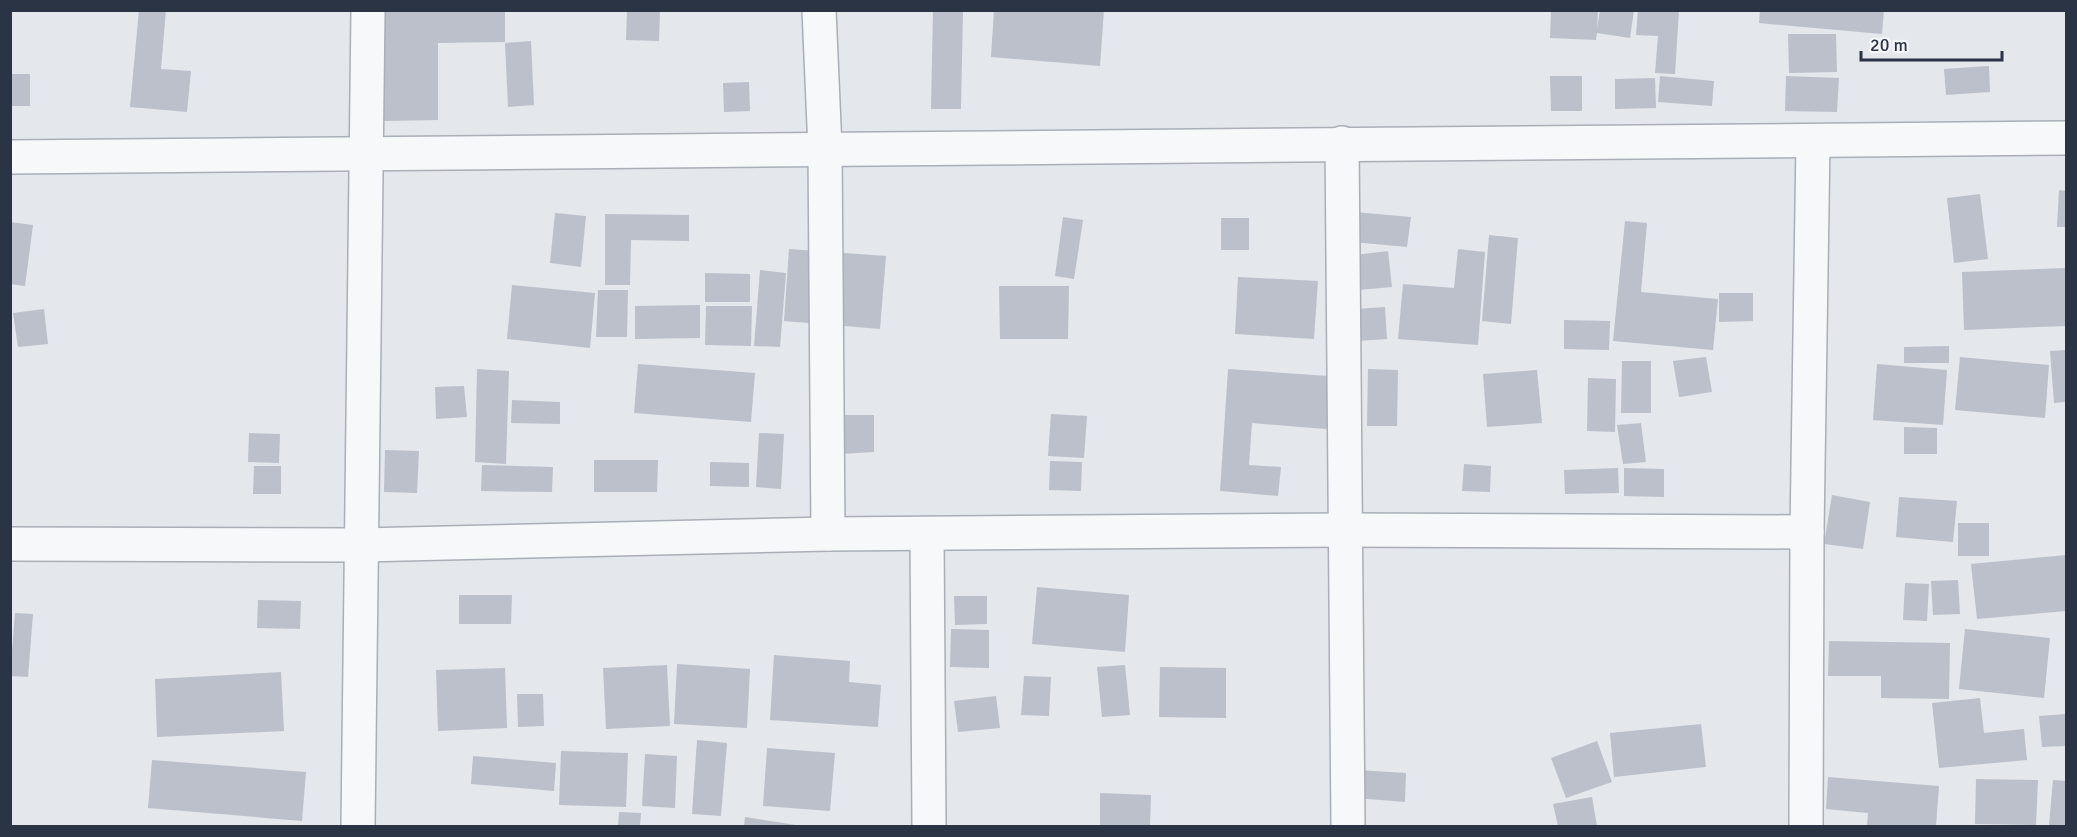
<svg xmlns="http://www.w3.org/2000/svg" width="2077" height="837" font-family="Signika,sans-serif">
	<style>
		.building { fill: #bbc0ca }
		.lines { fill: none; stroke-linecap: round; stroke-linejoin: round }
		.minor-casing { stroke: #a9aeb7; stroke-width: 36 }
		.minor { stroke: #f7f8fa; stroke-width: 33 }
	</style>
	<rect width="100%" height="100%" fill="#e4e7ec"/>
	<g class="building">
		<polygon points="139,10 166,10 161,69 191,71 187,112 130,107"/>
		<polygon points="383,10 505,10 505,42 438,43 438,120 384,121"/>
		<polygon points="627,10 660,10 659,41 626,40"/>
		<polygon points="933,10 963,10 961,109 931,109"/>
		<polygon points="994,10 1104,10 1100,66 991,57"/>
		<polygon points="1551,10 1598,10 1597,29 1600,10 1634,10 1630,38 1597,33 1596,40 1550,38"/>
		<polygon points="1638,10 1679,10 1675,74 1655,73 1658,36 1636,35"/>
		<polygon points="1760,10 1884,10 1882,34 1759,23"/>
		<polygon points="1788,34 1836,34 1837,72 1789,73"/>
		<polygon points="531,41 534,105 508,107 505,43"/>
		<polygon points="1989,66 1990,92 1946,95 1944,69"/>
		<rect x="10" y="74" width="20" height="32"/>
		<polygon points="1550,76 1582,76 1582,111 1551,111"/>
		<polygon points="1660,76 1714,81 1712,106 1658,102"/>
		<polygon points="1786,76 1839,78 1837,112 1785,111"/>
		<polygon points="1655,78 1656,108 1615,109 1615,79"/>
		<polygon points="749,82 750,111 724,112 723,83"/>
		<polygon points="2059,190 2066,191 2066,227 2057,227"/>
		<polygon points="1980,194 1988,259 1954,263 1947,198"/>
		<polygon points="1355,212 1411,217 1407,247 1352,242"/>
		<polygon points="555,213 586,216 581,267 550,263"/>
		<polygon points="605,214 689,215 689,241 631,240 630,285 605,285"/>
		<polygon points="1063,217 1083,220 1074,279 1055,276"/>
		<rect x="1221" y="218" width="28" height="32"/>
		<polygon points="1625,221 1647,223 1641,292 1718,299 1713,350 1613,341"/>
		<polygon points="10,222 33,225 25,286 10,284"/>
		<polygon points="1489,235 1518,238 1511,324 1482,321"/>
		<polygon points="789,249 886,256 880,329 784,321"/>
		<polygon points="1458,249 1485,252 1478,345 1398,339 1403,284 1454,288"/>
		<polygon points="1388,251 1392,287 1358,290 1355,255"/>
		<polygon points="2066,268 2066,326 1964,330 1962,272"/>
		<polygon points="760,270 786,273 780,347 754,346"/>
		<polygon points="705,273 750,274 750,302 705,302"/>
		<polygon points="1238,277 1318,281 1314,339 1235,334"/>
		<polygon points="512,285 595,293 590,348 507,339"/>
		<polygon points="999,286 1069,286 1068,339 1000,339"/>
		<polygon points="598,290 628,290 627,337 596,337"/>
		<polygon points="1719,293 1753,293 1753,321 1719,322"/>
		<polygon points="700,305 700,338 635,339 635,306"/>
		<polygon points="706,306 752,306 751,346 705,345"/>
		<polygon points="1385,307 1387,339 1357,341 1355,309"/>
		<polygon points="44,309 48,344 18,347 13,313"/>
		<polygon points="1564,320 1610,321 1609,350 1564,349"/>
		<polygon points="1949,346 1949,363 1904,363 1904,347"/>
		<polygon points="2066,350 2066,402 2054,403 2050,351"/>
		<polygon points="1706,357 1712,392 1679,397 1673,361"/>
		<polygon points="1960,357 2049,365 2045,418 1955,410"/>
		<polygon points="1622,361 1651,361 1651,413 1621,413"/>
		<polygon points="638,364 755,373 751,422 634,413"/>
		<polygon points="1877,364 1947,370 1943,425 1873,420"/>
		<polygon points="477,369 509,371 506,464 475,462"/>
		<polygon points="1228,369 1342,377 1338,430 1252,423 1249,465 1281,467 1278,496 1220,491"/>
		<polygon points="1368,369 1398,370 1397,426 1367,426"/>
		<polygon points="1537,370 1542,423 1487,427 1483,374"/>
		<polygon points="1588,378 1616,379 1615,432 1587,431"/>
		<polygon points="464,386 467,417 436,419 435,387"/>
		<polygon points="512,400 560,402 560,424 511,423"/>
		<polygon points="1051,414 1087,416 1084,458 1048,456"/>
		<polygon points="839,415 874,415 874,452 840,454"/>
		<polygon points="1641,423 1646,462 1623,464 1617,425"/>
		<polygon points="1904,427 1937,428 1937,454 1904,454"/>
		<polygon points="249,433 280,434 279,463 248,462"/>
		<polygon points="759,433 784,434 781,489 756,487"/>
		<polygon points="385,450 419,451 417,493 384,492"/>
		<polygon points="594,460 658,460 657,492 594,492"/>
		<polygon points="1050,461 1082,462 1081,491 1049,490"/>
		<polygon points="710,462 749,463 749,487 710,486"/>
		<polygon points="1464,464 1491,466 1490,492 1462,491"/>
		<polygon points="482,465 553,467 552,492 481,491"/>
		<polygon points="254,466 281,466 281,494 253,494"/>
		<polygon points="1618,468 1619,493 1565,494 1564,470"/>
		<polygon points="1624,468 1664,469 1664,497 1624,496"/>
		<polygon points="1832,495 1870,502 1863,549 1824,544"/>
		<polygon points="1899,497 1957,501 1953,542 1896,537"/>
		<rect x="1958" y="523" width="31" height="33"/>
		<polygon points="2066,555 2066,611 1977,619 1971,564"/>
		<polygon points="1958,580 1960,614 1933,615 1931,581"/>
		<polygon points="1905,583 1929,584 1927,621 1903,620"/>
		<polygon points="1037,587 1129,595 1125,652 1032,644"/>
		<polygon points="459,595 512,595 511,624 459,624"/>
		<polygon points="954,596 987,596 987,624 955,625"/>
		<polygon points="258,600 301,601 300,629 257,628"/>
		<polygon points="15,613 33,614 28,677 10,676"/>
		<polygon points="951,629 989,630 989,668 950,667"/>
		<polygon points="1965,629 2050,638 2044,698 1959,689"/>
		<polygon points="1829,641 1950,643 1949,699 1881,698 1881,676 1828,676"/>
		<polygon points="774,655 850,661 849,682 881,685 878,727 770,720"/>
		<polygon points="677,664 750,669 747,728 674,724"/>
		<polygon points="667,665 670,726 606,729 603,668"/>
		<polygon points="1125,665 1130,715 1102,717 1097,667"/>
		<polygon points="1160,667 1226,668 1226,718 1159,717"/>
		<polygon points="505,668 507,728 438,731 436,670"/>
		<polygon points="281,672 284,731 157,737 155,679"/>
		<polygon points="1024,676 1051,677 1049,716 1021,715"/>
		<polygon points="517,694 543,694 544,726 518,727"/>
		<polygon points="996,696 1000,728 958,732 954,701"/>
		<polygon points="1980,698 1984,733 2024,729 2027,760 1939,768 1932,703"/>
		<polygon points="2066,714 2066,746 2042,747 2039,716"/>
		<polygon points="1701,724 1706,767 1614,777 1610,733"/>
		<polygon points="697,740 727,743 721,816 692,814"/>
		<polygon points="1597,741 1612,782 1566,798 1551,758"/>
		<polygon points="767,748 835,753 830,811 763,806"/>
		<polygon points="561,751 628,753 626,807 559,805"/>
		<polygon points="645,754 677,756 675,808 642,806"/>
		<polygon points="473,756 556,763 554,791 471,784"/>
		<polygon points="152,760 306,772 302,821 148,808"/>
		<polygon points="1358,770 1406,773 1405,802 1356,798"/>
		<polygon points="1828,777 1939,786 1936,826 1867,826 1868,813 1826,809"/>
		<polygon points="1976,779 2038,780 2036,825 1975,824"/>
		<polygon points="2053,780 2066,781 2066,826 2049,825"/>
		<polygon points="1100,793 1151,795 1150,826 1100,826"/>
		<polygon points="1592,797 1597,826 1558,826 1553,804"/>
		<polygon points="619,812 641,813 640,826 618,826"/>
		<polygon points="745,817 796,825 796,826 744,826"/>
	</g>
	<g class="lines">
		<g class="minor-casing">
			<g id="minor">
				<polyline points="819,10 825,149 828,534"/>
				<polyline points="1342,143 1348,826"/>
				<polyline points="10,157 2066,138"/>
				<polyline points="927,534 929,826"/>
				<polyline points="10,544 362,545 828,534 1344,530 1807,532"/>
				<polyline points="358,826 368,10"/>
				<polyline points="1806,826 1807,532 1813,141"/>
			</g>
		</g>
		<use href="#minor" class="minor"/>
	</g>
	<rect width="2077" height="837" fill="none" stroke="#2b3445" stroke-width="24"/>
	<path d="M1861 51v9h141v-9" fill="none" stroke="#2b3445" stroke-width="3"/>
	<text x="1870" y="51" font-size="18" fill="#2b3445" stroke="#f4f6f9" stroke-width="4.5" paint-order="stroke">20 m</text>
</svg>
